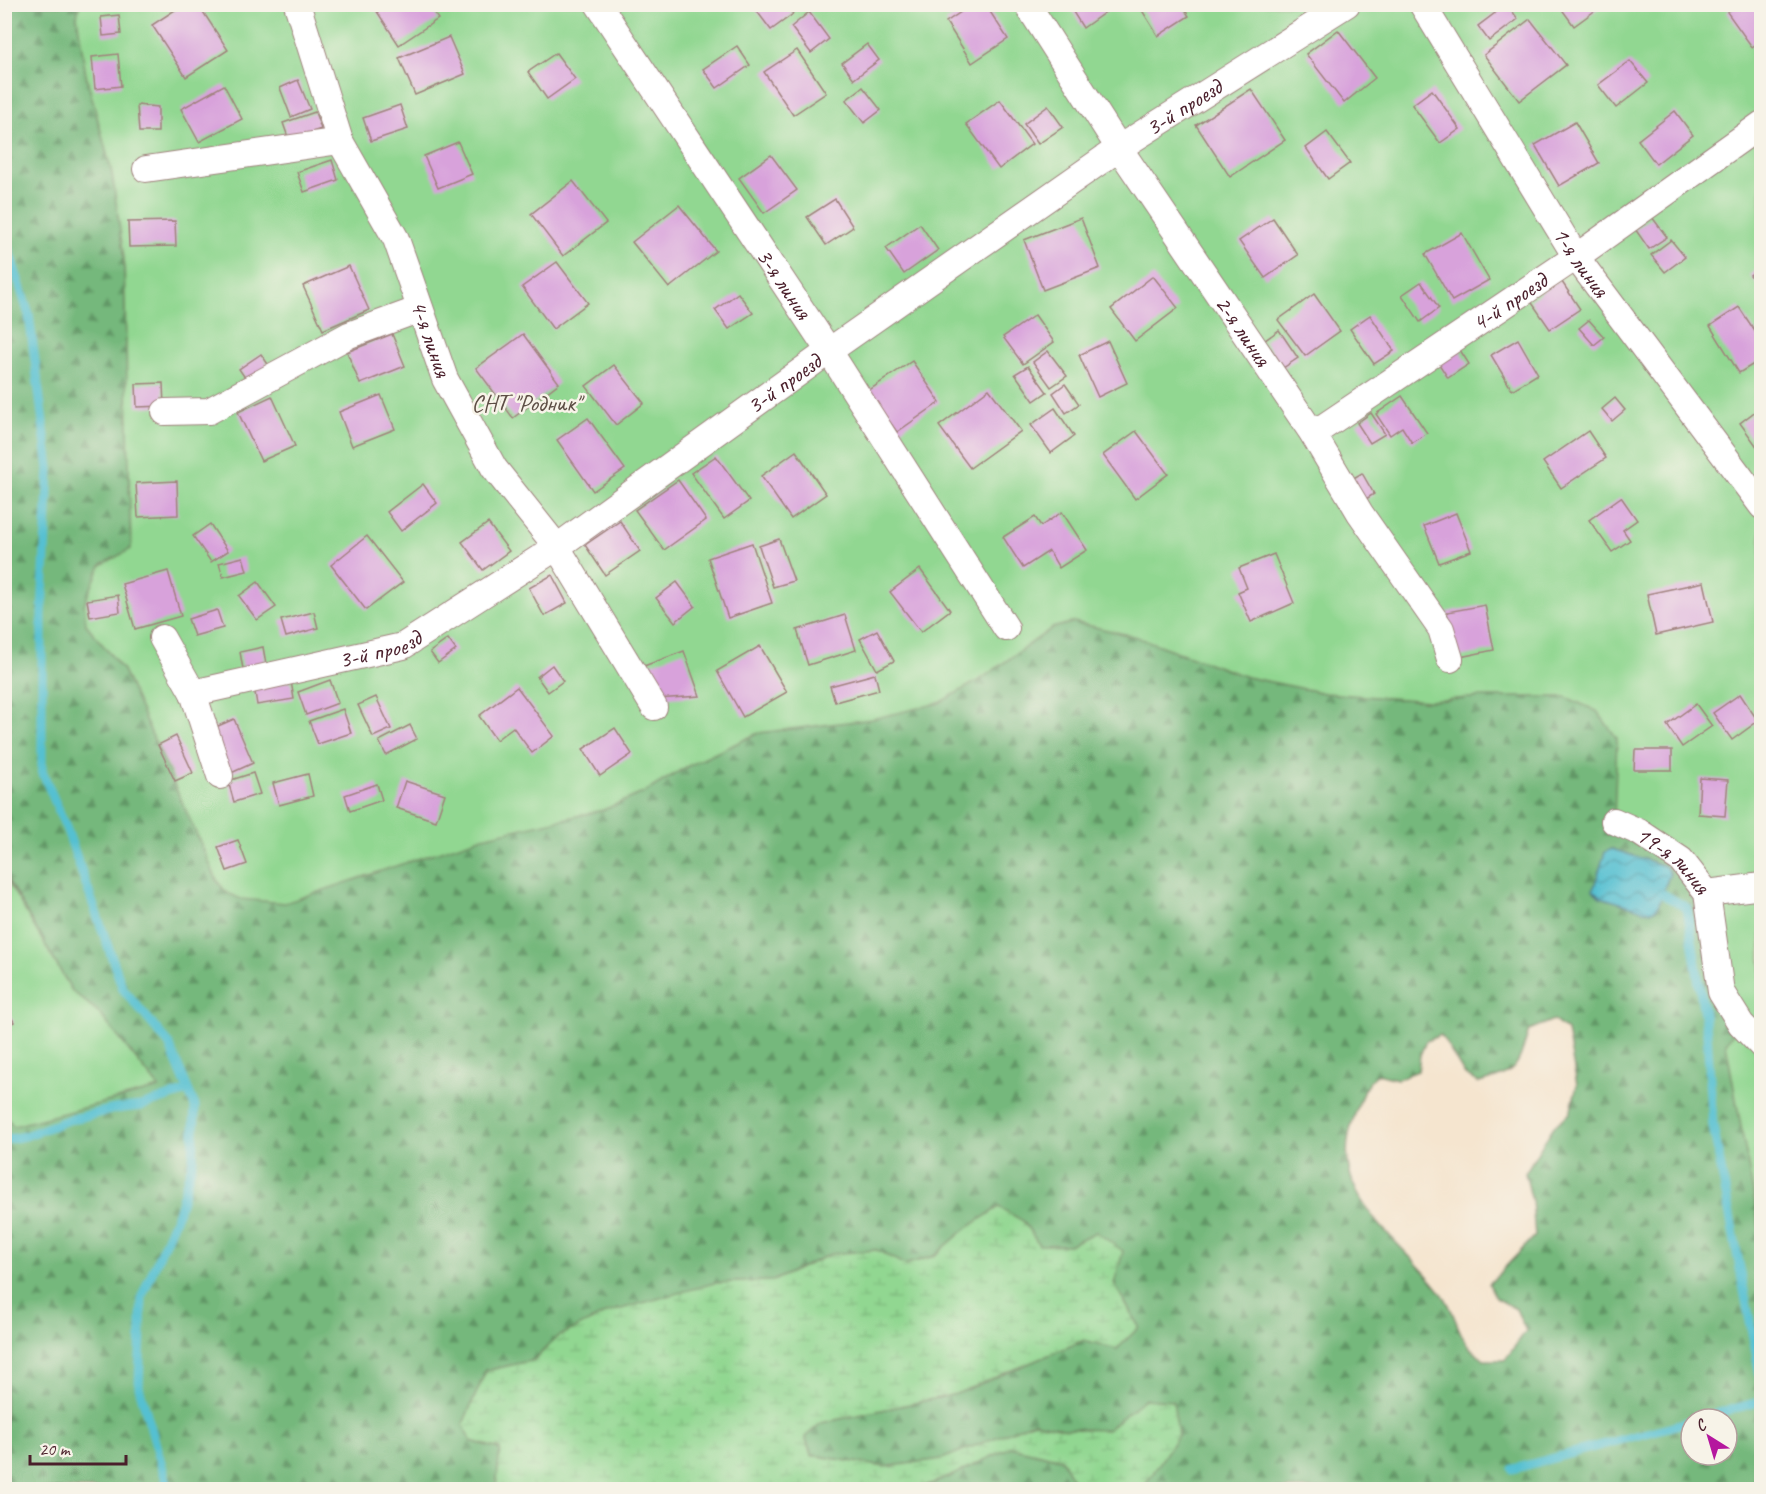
<svg xmlns="http://www.w3.org/2000/svg" width="1766" height="1494" font-family="Caveat,sans-serif">
	<style>
		.forest { fill: url(#forest-firs); stroke: #5f6c53; stroke-width: 1.5; fill-rule: evenodd }
		.wetland { fill: url(#wetland-marsh); stroke: #6e7b5e; stroke-width: 1.5 }
		.green { fill: #91d791; stroke: #6e7b5e; stroke-width: 1.5 }
		.water { fill: url(#water-waves); stroke: #50707e; stroke-width: 1.5 }
		.lines { fill: none; stroke-linecap: round; stroke-linejoin: round }
		.stream { stroke: #55c0d1; stroke-width: 9 }
		.building { fill: #d8a2db }
		.minor-casing { stroke: #a0827d; stroke-width: 28 }
		.minor { stroke: #fff; stroke-width: 26 }
		.labels { text-anchor: middle; dominant-baseline: central; stroke-width: 5; stroke-linejoin: round; paint-order: stroke }
		.street-label { font-size: 24px; fill: #4a1f2b; stroke: #f7f3e8 }
		.park-label { font-size: 24px; fill: #5c4d44; stroke: #f7f3e8 }
	</style>
	<defs>
		<pattern id="forest-firs" width="22" height="20" patternUnits="userSpaceOnUse" patternTransform="scale(1.5)"><rect width="22" height="20" fill="#74b87b"/><path d="M5 1l3.5 6h-7zM16 11l3.5 6h-7z" fill="#619565"/></pattern>
		<pattern id="wetland-marsh" width="20" height="14" patternUnits="userSpaceOnUse" patternTransform="scale(1.5)"><rect width="20" height="14" fill="#91d791"/><path d="M1 5h8M5 5V1M11 12h8M15 12V8" fill="none" stroke="#7fb87d"/></pattern>
		<pattern id="water-waves" width="16" height="10" patternUnits="userSpaceOnUse" patternTransform="scale(1.5)"><rect width="16" height="10" fill="#55c0d1"/><path d="M0 5q4-4 8 0t8 0" fill="none" stroke="#489baa"/></pattern>
	</defs>
	<rect width="100%" height="100%" fill="#f7f3e8"/>
	<filter id="ink" filterUnits="userSpaceOnUse"><feTurbulence type="fractalNoise" baseFrequency=".0167" numOctaves="2"/><feDisplacementMap in="SourceGraphic" scale="12" xChannelSelector="R" yChannelSelector="G"/><feConvolveMatrix kernelMatrix="1 2 1 2 8 2 1 2 1" color-interpolation-filters="sRGB"/></filter>
	<filter id="wash" filterUnits="userSpaceOnUse"><feTurbulence type="fractalNoise" baseFrequency=".008" numOctaves="4" result="noise"/><feDisplacementMap in="SourceGraphic" scale="24" xChannelSelector="R" yChannelSelector="G"/><feGaussianBlur stdDeviation="1.35" result="paint"/><feColorMatrix in="noise" values="0 0 0 0 0 0 0 0 0 0 0 0 0 0 0 0 0 1.4 0 .05"/><feComposite in="paint" operator="in"/></filter>
	<g filter="url(#wash)">
		<rect width="100%" height="100%" fill="#f5e5cf"/>
		<g class="forest">
			<path d="M 5,5 L 80,5 L 77,16 L 86,75 L 112,173 L 124,258 L 131,550 L 101,565 L 86,624 L 123,670 L 218,882 L 227,893 L 603,810 L 645,792 L 686,767 L 758,733 L 872,719 L 1005,662 L 1052,628 L 1074,622 L 1137,637 L 1247,677 L 1325,693 L 1429,701 L 1483,697 L 1566,697 L 1597,711 L 1617,738 L 1617,776 L 1681,860 L 1740,1021 L 1726,1044 L 1761,1236 L 1761,1489 L 1137,1489 L 1146,1484 L 1145,1399 L 1107,1430 L 1067,1429 L 1034,1422 L 943,1459 L 885,1467 L 812,1455 L 805,1437 L 821,1423 L 956,1394 L 1084,1340 L 1117,1349 L 1139,1327 L 1114,1284 L 1096,1232 L 1069,1245 L 1039,1245 L 1023,1221 L 967,1228 L 934,1256 L 904,1265 L 877,1250 L 831,1254 L 773,1281 L 714,1283 L 557,1337 L 534,1360 L 486,1371 L 463,1424 L 471,1441 L 500,1449 L 496,1489 L 5,1489 L 4,1116 L 14,1126 L 159,1088 L 98,1012 L 72,991 L 5,875 ZM 1612,849 L 1665,866 L 1670,873 L 1656,909 ZM 1553,1020 L 1567,1031 L 1577,1085 L 1570,1113 L 1554,1126 L 1525,1173 L 1532,1201 L 1535,1236 L 1489,1284 L 1496,1298 L 1516,1309 L 1526,1331 L 1505,1360 L 1484,1360 C 1479,1355 1471,1350 1467,1344 C 1457,1330 1454,1310 1443,1295 C 1404,1239 1323,1199 1354,1117 C 1360,1100 1363,1085 1378,1074 L 1397,1079 L 1418,1071 L 1420,1055 L 1426,1041 L 1441,1035 L 1465,1075 L 1479,1083 C 1519,1072 1517,1068 1529,1030 ZM 1691,1419 L 1727,1419 L 1727,1455 L 1691,1455 Z"/>
			<polygon points="1011,1447 1061,1459 1078,1489 917,1490 949,1477"/>
		</g>
		<polygon class="wetland" points="999,1207 1023,1221 1039,1245 1069,1245 1096,1232 1123,1251 1114,1284 1139,1327 1117,1349 1084,1340 956,1394 821,1423 805,1437 811,1455 885,1467 942,1459 1034,1422 1067,1429 1107,1430 1144,1399 1173,1401 1178,1435 1146,1484 1137,1489 1078,1489 1061,1459 1011,1447 949,1477 917,1489 496,1489 500,1449 471,1441 463,1424 486,1371 534,1360 557,1337 607,1313 714,1283 773,1281 831,1254 877,1250 905,1265 934,1256 967,1228"/>
		<g class="green">
			<polygon points="80,4 1761,5 1761,1236 1726,1044 1740,1021 1707,893 1614,821 1617,738 1597,711 1566,697 1483,697 1429,701 1325,693 1247,677 1137,637 1074,622 1052,628 981,679 939,703 872,719 758,733 686,767 645,792 603,810 483,837 285,903 241,899 227,893 218,882 123,670 86,624 84,604 101,565 131,549 124,258 112,173 86,75 77,16"/>
			<polygon points="4,875 72,991 98,1012 159,1088 14,1126 5,1116"/>
		</g>
		<polygon class="water" points="1612,849 1665,866 1670,873 1657,909 1650,912 1600,897 1593,890 1605,852"/>
		<g class="lines">
			<g class="stream">
				<polyline points="4,235 29,315 49,468 42,614 42,771 67,830 123,989 169,1044 195,1106 193,1160 179,1210 142,1296 139,1387 169,1490"/>
				<polyline points="1663,894 1687,908 1707,1033 1713,1126 1762,1385"/>
				<polyline points="4,1140 25,1136 68,1120 115,1109 141,1106 187,1091"/>
				<polyline points="1697,1419 1762,1401"/>
				<polyline points="1513,1469 1691,1421"/>
			</g>
		</g>
		<g id="blocks">
			<g class="building">
				<polygon points="184,4 198,4 228,50 186,77 152,25"/>
				<polygon points="372,4 434,4 430,7 438,19 399,45"/>
				<polygon points="763,4 786,4 793,14 771,30 756,10"/>
				<polygon points="973,4 985,4 1008,39 972,63 946,22"/>
				<polygon points="1068,4 1109,4 1111,8 1083,28"/>
				<polygon points="1138,4 1181,4 1189,16 1158,36"/>
				<polygon points="1507,4 1518,19 1489,41 1478,26"/>
				<polygon points="1558,4 1604,4 1574,26"/>
				<polygon points="1738,4 1762,4 1762,40 1752,47 1727,12"/>
				<polygon points="809,12 829,39 811,53 791,27"/>
				<polygon points="119,15 121,34 103,36 101,17"/>
				<polygon points="1530,19 1566,65 1519,101 1484,55"/>
				<polygon points="1338,30 1375,78 1344,103 1306,54"/>
				<polygon points="449,37 465,74 415,95 399,58"/>
				<polygon points="867,44 879,60 854,79 842,63"/>
				<polygon points="737,46 750,65 717,88 703,69"/>
				<polygon points="797,50 826,93 793,115 764,72"/>
				<polygon points="556,53 575,79 547,99 528,72"/>
				<polygon points="118,54 121,86 95,89 92,57"/>
				<polygon points="1630,61 1648,83 1616,108 1598,85"/>
				<polygon points="298,80 310,109 291,117 280,88"/>
				<polygon points="224,85 242,119 199,142 181,109"/>
				<polygon points="863,87 881,110 864,123 846,100"/>
				<polygon points="1251,89 1285,140 1230,177 1196,125"/>
				<polygon points="1432,90 1460,129 1440,143 1412,105"/>
				<polygon points="1000,100 1032,144 999,169 966,124"/>
				<polygon points="137,105 158,107 158,132 139,132"/>
				<polygon points="400,105 408,129 371,141 363,118"/>
				<polygon points="1048,106 1063,127 1038,144 1024,124"/>
				<polygon points="1675,111 1693,135 1656,164 1638,140"/>
				<polygon points="315,112 321,129 289,140 283,123"/>
				<polygon points="1575,122 1599,163 1559,186 1535,145"/>
				<polygon points="1327,132 1350,163 1328,179 1306,148"/>
				<polygon points="458,142 472,174 438,188 424,156"/>
				<polygon points="771,155 797,190 764,213 739,178"/>
				<polygon points="332,160 338,180 304,192 297,172"/>
				<polygon points="573,181 606,223 563,256 531,214"/>
				<polygon points="835,199 853,227 826,245 807,217"/>
				<polygon points="679,205 716,251 669,288 632,242"/>
				<polygon points="1652,217 1667,237 1649,249 1635,229"/>
				<polygon points="1081,218 1100,268 1043,290 1024,240"/>
				<polygon points="1273,218 1298,255 1265,278 1239,241"/>
				<polygon points="175,221 176,246 129,247 128,222"/>
				<polygon points="920,224 938,250 904,274 886,248"/>
				<polygon points="1462,233 1489,280 1452,301 1425,254"/>
				<polygon points="1671,240 1685,257 1665,272 1651,255"/>
				<polygon points="557,262 588,303 553,329 522,287"/>
				<polygon points="349,266 369,310 323,330 303,286"/>
				<polygon points="1762,266 1762,290 1750,275"/>
				<polygon points="1153,276 1178,308 1135,341 1111,309"/>
				<polygon points="1560,279 1580,309 1550,329 1530,300"/>
				<polygon points="1421,282 1439,308 1420,322 1402,295"/>
				<polygon points="738,293 753,313 729,329 715,310"/>
				<polygon points="1314,294 1340,331 1305,356 1278,320"/>
				<polygon points="1739,307 1762,342 1762,359 1739,373 1710,326"/>
				<polygon points="1035,315 1054,342 1023,364 1003,337"/>
				<polygon points="1370,315 1394,351 1374,364 1350,329"/>
				<polygon points="1589,320 1604,337 1594,345 1579,328"/>
				<polygon points="1279,330 1298,358 1283,368 1264,341"/>
				<polygon points="392,334 405,366 360,384 347,352"/>
				<polygon points="523,334 559,383 513,418 476,368"/>
				<polygon points="1518,339 1538,374 1512,390 1491,355"/>
				<polygon points="1108,341 1127,383 1098,397 1079,355"/>
				<polygon points="1458,347 1469,364 1448,378 1437,361"/>
				<polygon points="1048,351 1067,376 1051,387 1033,362"/>
				<polygon points="261,354 272,370 250,385 239,369"/>
				<polygon points="912,361 940,402 897,432 868,391"/>
				<polygon points="614,365 644,403 616,425 586,386"/>
				<polygon points="1028,366 1047,392 1034,401 1015,374"/>
				<polygon points="163,383 164,406 137,407 136,384"/>
				<polygon points="1065,384 1079,404 1066,413 1053,393"/>
				<polygon points="989,389 1021,431 970,468 939,426"/>
				<polygon points="381,395 395,429 352,446 339,412"/>
				<polygon points="272,396 295,446 261,461 238,412"/>
				<polygon points="1402,396 1427,433 1412,443 1402,427 1390,435 1376,414"/>
				<polygon points="1615,398 1625,410 1612,421 1602,409"/>
				<polygon points="1055,408 1074,436 1051,453 1031,425"/>
				<polygon points="1757,410 1762,416 1762,445 1758,448 1740,423"/>
				<polygon points="1371,413 1385,434 1370,443 1357,423"/>
				<polygon points="588,418 625,469 593,491 557,440"/>
				<polygon points="1136,431 1168,474 1135,499 1103,455"/>
				<polygon points="1588,431 1606,458 1561,488 1543,462"/>
				<polygon points="796,451 826,494 791,519 761,476"/>
				<polygon points="716,456 749,501 724,519 691,473"/>
				<polygon points="1362,473 1374,494 1363,501 1350,480"/>
				<polygon points="678,480 706,520 664,550 635,510"/>
				<polygon points="177,481 178,515 138,517 136,483"/>
				<polygon points="423,484 437,503 401,531 387,512"/>
				<polygon points="1621,497 1637,520 1623,530 1630,540 1612,552 1589,520"/>
				<polygon points="1062,512 1087,550 1059,568 1049,551 1023,568 1003,537 1035,517 1041,526"/>
				<polygon points="1456,513 1471,551 1439,563 1424,526"/>
				<polygon points="620,521 640,551 605,575 585,545"/>
				<polygon points="488,523 509,551 483,570 462,542"/>
				<polygon points="210,524 228,551 211,562 193,536"/>
				<polygon points="367,536 403,582 366,610 331,565"/>
				<polygon points="779,539 794,581 773,587 759,546"/>
				<polygon points="752,543 772,603 728,618 708,558"/>
				<polygon points="1274,554 1294,603 1251,622 1238,592 1247,588 1239,568"/>
				<polygon points="243,557 247,571 223,577 219,563"/>
				<polygon points="920,569 950,610 921,632 890,592"/>
				<polygon points="168,571 181,616 135,629 122,584"/>
				<polygon points="552,575 567,603 544,616 529,588"/>
				<polygon points="258,582 276,607 257,620 239,596"/>
				<polygon points="677,582 695,606 675,622 656,598"/>
				<polygon points="1704,582 1713,622 1656,635 1647,594"/>
				<polygon points="118,595 120,612 90,617 87,600"/>
				<polygon points="1485,605 1494,650 1455,658 1447,612"/>
				<polygon points="217,610 223,628 194,636 188,619"/>
				<polygon points="314,612 318,628 286,637 281,620"/>
				<polygon points="845,615 856,650 808,665 797,630"/>
				<polygon points="877,630 894,661 877,670 860,639"/>
				<polygon points="448,639 456,650 438,663 430,652"/>
				<polygon points="760,646 787,692 743,717 717,671"/>
				<polygon points="263,647 266,664 243,669 240,652"/>
				<polygon points="684,651 700,696 656,699 644,666"/>
				<polygon points="552,665 563,681 548,692 537,677"/>
				<polygon points="875,674 879,690 835,702 830,686"/>
				<polygon points="330,680 338,703 306,715 298,692"/>
				<polygon points="291,681 294,699 257,705 254,686"/>
				<polygon points="517,687 554,736 532,753 513,727 496,740 479,716"/>
				<polygon points="1740,694 1758,721 1732,740 1713,713"/>
				<polygon points="376,697 391,729 373,737 358,705"/>
				<polygon points="1696,704 1712,726 1682,747 1667,725"/>
				<polygon points="343,709 351,733 318,744 309,721"/>
				<polygon points="234,719 253,763 229,774 209,730"/>
				<polygon points="410,725 417,739 386,755 379,741"/>
				<polygon points="615,728 632,754 600,776 583,749"/>
				<polygon points="176,736 193,773 175,781 158,745"/>
				<polygon points="1635,750 1672,750 1672,770 1634,770"/>
				<polygon points="253,773 260,794 234,802 228,781"/>
				<polygon points="308,774 313,796 279,805 273,783"/>
				<polygon points="1700,778 1728,780 1725,816 1698,814"/>
				<polygon points="405,781 445,794 436,821 396,808"/>
				<polygon points="377,784 382,800 350,811 345,795"/>
				<polygon points="238,840 247,864 227,871 218,847"/>
				<polygon points="4,1005 14,1022 4,1028"/>
			</g>
		</g>
	</g>
	<g filter="url(#ink)">
		<use href="#blocks" fill-opacity="0" stroke="#a0827d" stroke-width="1.5"/>
		<g class="lines">
			<g class="minor-casing">
				<g id="minor">
					<path id="s1" d="M 297,4 L 340,141 L 396,239 L 445,379 L 494,468 L 557,547 L 654,707"/>
					<path id="s2" d="M 598,4 L 829,351 L 1006,628"/>
					<path id="s3" d="M 1027,4 L 1119,148 L 1313,434 L 1360,513 L 1441,629 L 1450,659"/>
					<path id="s4" d="M 1422,4 L 1576,257 L 1762,506"/>
					<polyline points="146,169 340,141"/>
					<polyline points="165,412 209,411 349,335 420,309"/>
					<path id="s5" d="M 1313,434 L 1576,257 L 1762,124"/>
					<polyline points="162,638 193,693 220,776"/>
					<path id="s6" d="M 193,693 L 403,646 L 557,547 L 829,351 L 1119,148 L 1347,4"/>
					<path id="s7" d="M 1614,821 L 1639,832 L 1681,860 L 1707,893 L 1721,992 L 1741,1024 L 1762,1046"/>
					<polyline points="1707,893 1762,886"/>
				</g>
			</g>
			<use href="#minor" class="minor"/>
		</g>
	</g>
	<g class="labels">
		<g class="street-label">
			<text stroke="none"><textPath href="#s6" startOffset="1164">3-й проезд</textPath></text>
			<text stroke="none"><textPath href="#s4" startOffset="303">1-я линия</textPath></text>
			<text stroke="none"><textPath href="#s2" startOffset="336">3-я линия</textPath></text>
			<text stroke="none"><textPath href="#s5" startOffset="237">4-й проезд</textPath></text>
			<text stroke="none"><textPath href="#s3" startOffset="392">2-я линия</textPath></text>
			<text stroke="none"><textPath href="#s1" startOffset="362">4-я линия</textPath></text>
			<text stroke="none"><textPath href="#s6" startOffset="678">3-й проезд</textPath></text>
			<text stroke="none"><textPath href="#s6" startOffset="192">3-й проезд</textPath></text>
			<text stroke="none"><textPath href="#s7" startOffset="72">19-я линия</textPath></text>
		</g>
		<g class="park-label">
			<text x="526" y="403">СНТ ''Родник''</text>
		</g>
	</g>
	<rect width="1766" height="1494" fill="none" stroke="#f7f3e8" stroke-width="24"/>
	<g transform="translate(1709 1437) rotate(323)"><circle r="28" fill="#f7f3e8" stroke="#b29e9c" stroke-width="1.5"/>
	<path d="M0-4.5L10 22L0 15L-10 22Z" fill="#b5179e"/>
	<text y="-9" font-size="16" font-weight="bold" text-anchor="middle" fill="#4a1f2b">С</text>
	</g>
	<path d="M30 1455v9h96v-9" fill="none" stroke="#4a1f2b" stroke-width="3"/>
	<text x="39" y="1455" font-size="18" fill="#4a1f2b" stroke="#f7f3e8" stroke-width="4.5" paint-order="stroke">20 m</text>
</svg>
